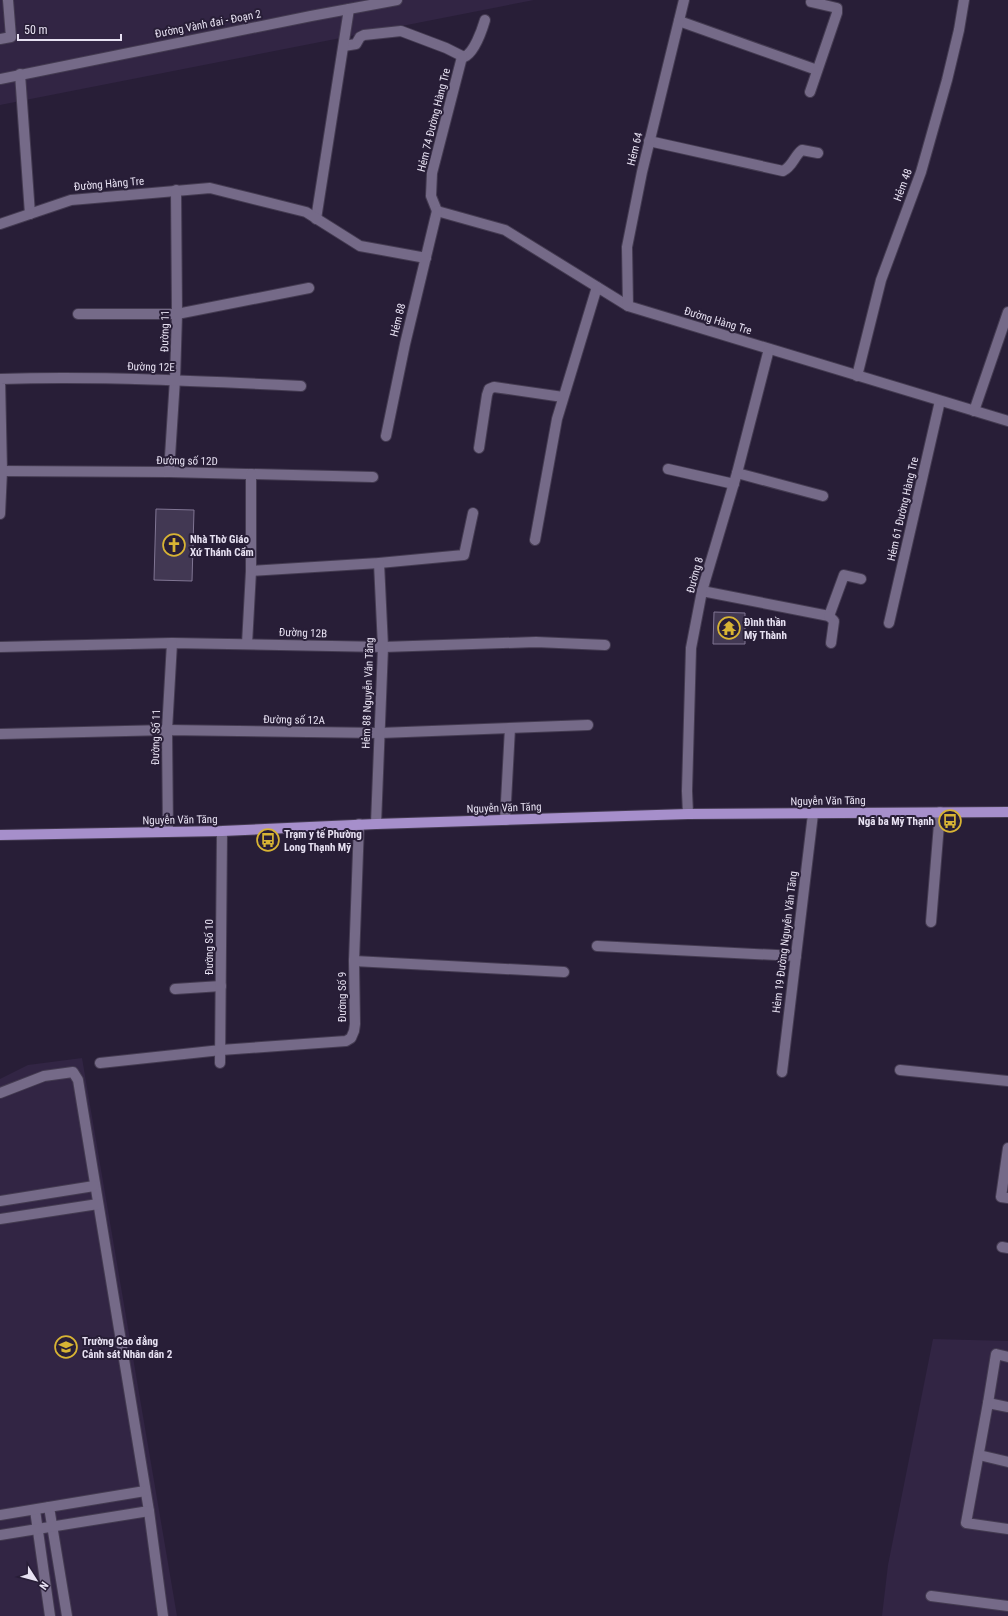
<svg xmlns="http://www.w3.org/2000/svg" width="1008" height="1616" font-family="'Roboto Condensed',sans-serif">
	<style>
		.built { fill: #322544 }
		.building { fill: #423853; stroke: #807593 }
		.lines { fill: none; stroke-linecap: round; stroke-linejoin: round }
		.minor-casing { stroke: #443b51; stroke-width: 12 }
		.major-casing { stroke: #443b51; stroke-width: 12 }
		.minor { stroke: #756a88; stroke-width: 10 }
		.major { stroke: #a68fcb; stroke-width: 10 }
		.labels { text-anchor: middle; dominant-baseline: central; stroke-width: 4; stroke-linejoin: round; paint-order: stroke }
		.street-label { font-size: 11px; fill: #e7e1f2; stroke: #281e37 }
		.poi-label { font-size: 11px; font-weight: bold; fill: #e7e1f2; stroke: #281e37; text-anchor: start }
	</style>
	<rect width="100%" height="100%" fill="#281e37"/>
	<g class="built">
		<polygon points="0,0 534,0 0,105"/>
		<polygon points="82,1058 177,1616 0,1616 0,1079 28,1065"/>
		<polygon points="933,1339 1008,1341 1008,1616 882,1616 888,1565"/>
	</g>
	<g class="building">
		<polygon points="156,509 194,510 192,581 154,580"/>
		<polygon points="714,612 745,613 745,644 713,644"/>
	</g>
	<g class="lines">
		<g class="minor-casing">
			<g id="minor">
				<polyline points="679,21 817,70"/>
				<polyline points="0,39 11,37 8,0"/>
				<path d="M 344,46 L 356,44 L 360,37 L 364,35 L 401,31 L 446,48 L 464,57 C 474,53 482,30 485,20"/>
				<polyline points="20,74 30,214"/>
				<polyline points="0,79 311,16 397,0"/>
				<polyline points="810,92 837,13 837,8 811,2"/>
				<path d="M 649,141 L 783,171 C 793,166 794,156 802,150 L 818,153"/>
				<polyline points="437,211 505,230 628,306 1008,421"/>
				<polyline points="437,211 431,196 432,173 462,57"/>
				<polyline points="316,219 349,9"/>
				<polyline points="0,224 71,200 210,188 306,212 360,246 426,258"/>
				<polyline points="628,306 627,247 642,172 684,0"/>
				<polyline points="78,314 177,314 309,288"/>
				<polyline points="857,376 881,280 921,172 947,80 959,30 964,0"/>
				<polyline points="974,411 1008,312"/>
				<polyline points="386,436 405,344 437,211"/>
				<polyline points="479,448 487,395 489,389 494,387 563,397"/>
				<polyline points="668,469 734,484"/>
				<polyline points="0,471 169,472 373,477"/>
				<polyline points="169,472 175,379 177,314 176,190"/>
				<polyline points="737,473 823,496"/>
				<path d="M 0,514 L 2,471 L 0,379 C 101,376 201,381 301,386"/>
				<polyline points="535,540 557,419 597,287"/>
				<polyline points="251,571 379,563 464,555 473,513"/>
				<polyline points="702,591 829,616 844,575 861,579"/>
				<polyline points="829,616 834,621 831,643"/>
				<polyline points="889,623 940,401"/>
				<polyline points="247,644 251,571 251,474"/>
				<polyline points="0,647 172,643 383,647 536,642 605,645"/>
				<polyline points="0,734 167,730 380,733 588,725"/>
				<polyline points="688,814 687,791 691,648 702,591 737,473 769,349"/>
				<polyline points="505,820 510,728"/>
				<polyline points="376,824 383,647 379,563"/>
				<polyline points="168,832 167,730 172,643"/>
				<polyline points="931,922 940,812"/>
				<polyline points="597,946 796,956"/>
				<polyline points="354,961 564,972"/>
				<polyline points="175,989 221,986"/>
				<polyline points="100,1063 221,1050 346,1041 351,1038 354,1031 355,1024 354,961 359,824"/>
				<polyline points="220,1063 222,831"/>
				<polyline points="900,1070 1008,1081"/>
				<polyline points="782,1072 813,814"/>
				<polyline points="0,1093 44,1076 73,1072 78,1080 149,1511 163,1616"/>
				<polyline points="1008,1148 1001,1197 1008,1198"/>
				<polyline points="0,1201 94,1186"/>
				<polyline points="0,1219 98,1204"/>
				<polyline points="1002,1247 1008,1248"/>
				<polyline points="988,1403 996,1354 1008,1357"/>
				<polyline points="1008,1407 988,1403 966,1523 1008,1529"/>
				<polyline points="979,1455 1008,1462"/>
				<polyline points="49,1507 67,1616"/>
				<polyline points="35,1510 50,1616"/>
				<polyline points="0,1515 145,1491"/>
				<polyline points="0,1535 149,1511"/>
				<polyline points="931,1596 1008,1606"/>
			</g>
		</g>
		<g class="major-casing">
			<polyline id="major" points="0,835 222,831 376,824 688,814 1008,812"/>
		</g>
		<use href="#minor" class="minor"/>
		<use href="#major" class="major"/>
	</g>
	<defs>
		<g id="church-ring" transform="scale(1.15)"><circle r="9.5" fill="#281e37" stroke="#d8b434" stroke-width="1.5"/><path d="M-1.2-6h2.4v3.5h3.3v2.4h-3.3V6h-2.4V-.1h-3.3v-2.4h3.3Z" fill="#d8b434"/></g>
		<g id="temple-ring" transform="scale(1.15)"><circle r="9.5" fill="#281e37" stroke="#d8b434" stroke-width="1.5"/><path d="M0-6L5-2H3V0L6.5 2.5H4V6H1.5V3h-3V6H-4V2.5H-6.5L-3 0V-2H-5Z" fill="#d8b434"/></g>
		<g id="bus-ring" transform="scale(1.15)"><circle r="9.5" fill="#281e37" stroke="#d8b434" stroke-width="1.5"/><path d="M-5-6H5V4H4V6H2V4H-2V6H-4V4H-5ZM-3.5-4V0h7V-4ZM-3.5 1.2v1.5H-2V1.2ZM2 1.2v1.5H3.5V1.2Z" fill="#d8b434"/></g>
		<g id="university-ring" transform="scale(1.15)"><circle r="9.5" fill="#281e37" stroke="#d8b434" stroke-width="1.5"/><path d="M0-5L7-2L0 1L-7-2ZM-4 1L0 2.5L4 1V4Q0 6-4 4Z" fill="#d8b434"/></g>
	</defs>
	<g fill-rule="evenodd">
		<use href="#church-ring" x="174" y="545"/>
		<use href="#temple-ring" x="729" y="628"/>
		<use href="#bus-ring" x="950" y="821"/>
		<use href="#bus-ring" x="268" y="840"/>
		<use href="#university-ring" x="66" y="1347"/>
	</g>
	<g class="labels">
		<g class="street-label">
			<text transform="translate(208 24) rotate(-11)">Đường Vành đai - Đoạn 2</text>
			<text transform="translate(434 120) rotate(-76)">Hẻm 74 Đường Hàng Tre</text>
			<text transform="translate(635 149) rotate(-76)">Hẻm 64</text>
			<text transform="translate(109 184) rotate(-5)">Đường Hàng Tre</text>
			<text transform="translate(903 185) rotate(-70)">Hẻm 48</text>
			<text transform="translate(398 320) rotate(-76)">Hẻm 88</text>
			<text transform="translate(718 321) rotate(17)">Đường Hàng Tre</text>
			<text transform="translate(165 331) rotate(-89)">Đường 11</text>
			<text transform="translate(151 367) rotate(1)">Đường 12E</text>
			<text transform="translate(187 461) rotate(1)">Đường số 12D</text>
			<text transform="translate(903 509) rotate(-77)">Hẻm 61 Đường Hàng Tre</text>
			<text transform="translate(695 575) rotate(-75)">Đường 8</text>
			<text transform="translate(303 633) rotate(2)">Đường 12B</text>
			<text transform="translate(368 693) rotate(-88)">Hẻm 88 Nguyễn Văn Tăng</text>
			<text transform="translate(294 720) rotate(1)">Đường số 12A</text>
			<text transform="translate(156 737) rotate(-89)">Đường Số 11</text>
			<text transform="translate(828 801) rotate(-1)">Nguyễn Văn Tăng</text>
			<text transform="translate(504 808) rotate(-2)">Nguyễn Văn Tăng</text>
			<text transform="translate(180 820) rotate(-1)">Nguyễn Văn Tăng</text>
			<text transform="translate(785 942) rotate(-83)">Hẻm 19 Đường Nguyễn Văn Tăng</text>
			<text transform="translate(209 947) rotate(-90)">Đường Số 10</text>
			<text transform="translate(342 997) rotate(-90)">Đường Số 9</text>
		</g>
		<g class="poi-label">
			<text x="190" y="539">Nhà Thờ Giáo<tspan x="190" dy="13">Xứ Thánh Cẩm</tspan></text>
			<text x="744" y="622">Đình thần<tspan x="744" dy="13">Mỹ Thành</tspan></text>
			<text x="934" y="821" text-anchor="end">Ngã ba Mỹ Thạnh</text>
			<text x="284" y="834">Trạm y tế Phường<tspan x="284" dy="13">Long Thạnh Mỹ</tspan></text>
			<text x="82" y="1341">Trường Cao đẳng<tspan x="82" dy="13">Cảnh sát Nhân dân 2</tspan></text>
		</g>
	</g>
	<g transform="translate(36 1580) rotate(126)" stroke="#281e37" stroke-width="3" paint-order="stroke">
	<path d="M0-3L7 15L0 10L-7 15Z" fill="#e7e1f2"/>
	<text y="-6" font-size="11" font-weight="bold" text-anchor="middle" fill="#e7e1f2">N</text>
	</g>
	<path d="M18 34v6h103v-6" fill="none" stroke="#e7e1f2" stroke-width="2"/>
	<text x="24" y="34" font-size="12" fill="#e7e1f2" stroke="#281e37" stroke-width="3" paint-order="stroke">50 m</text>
</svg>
